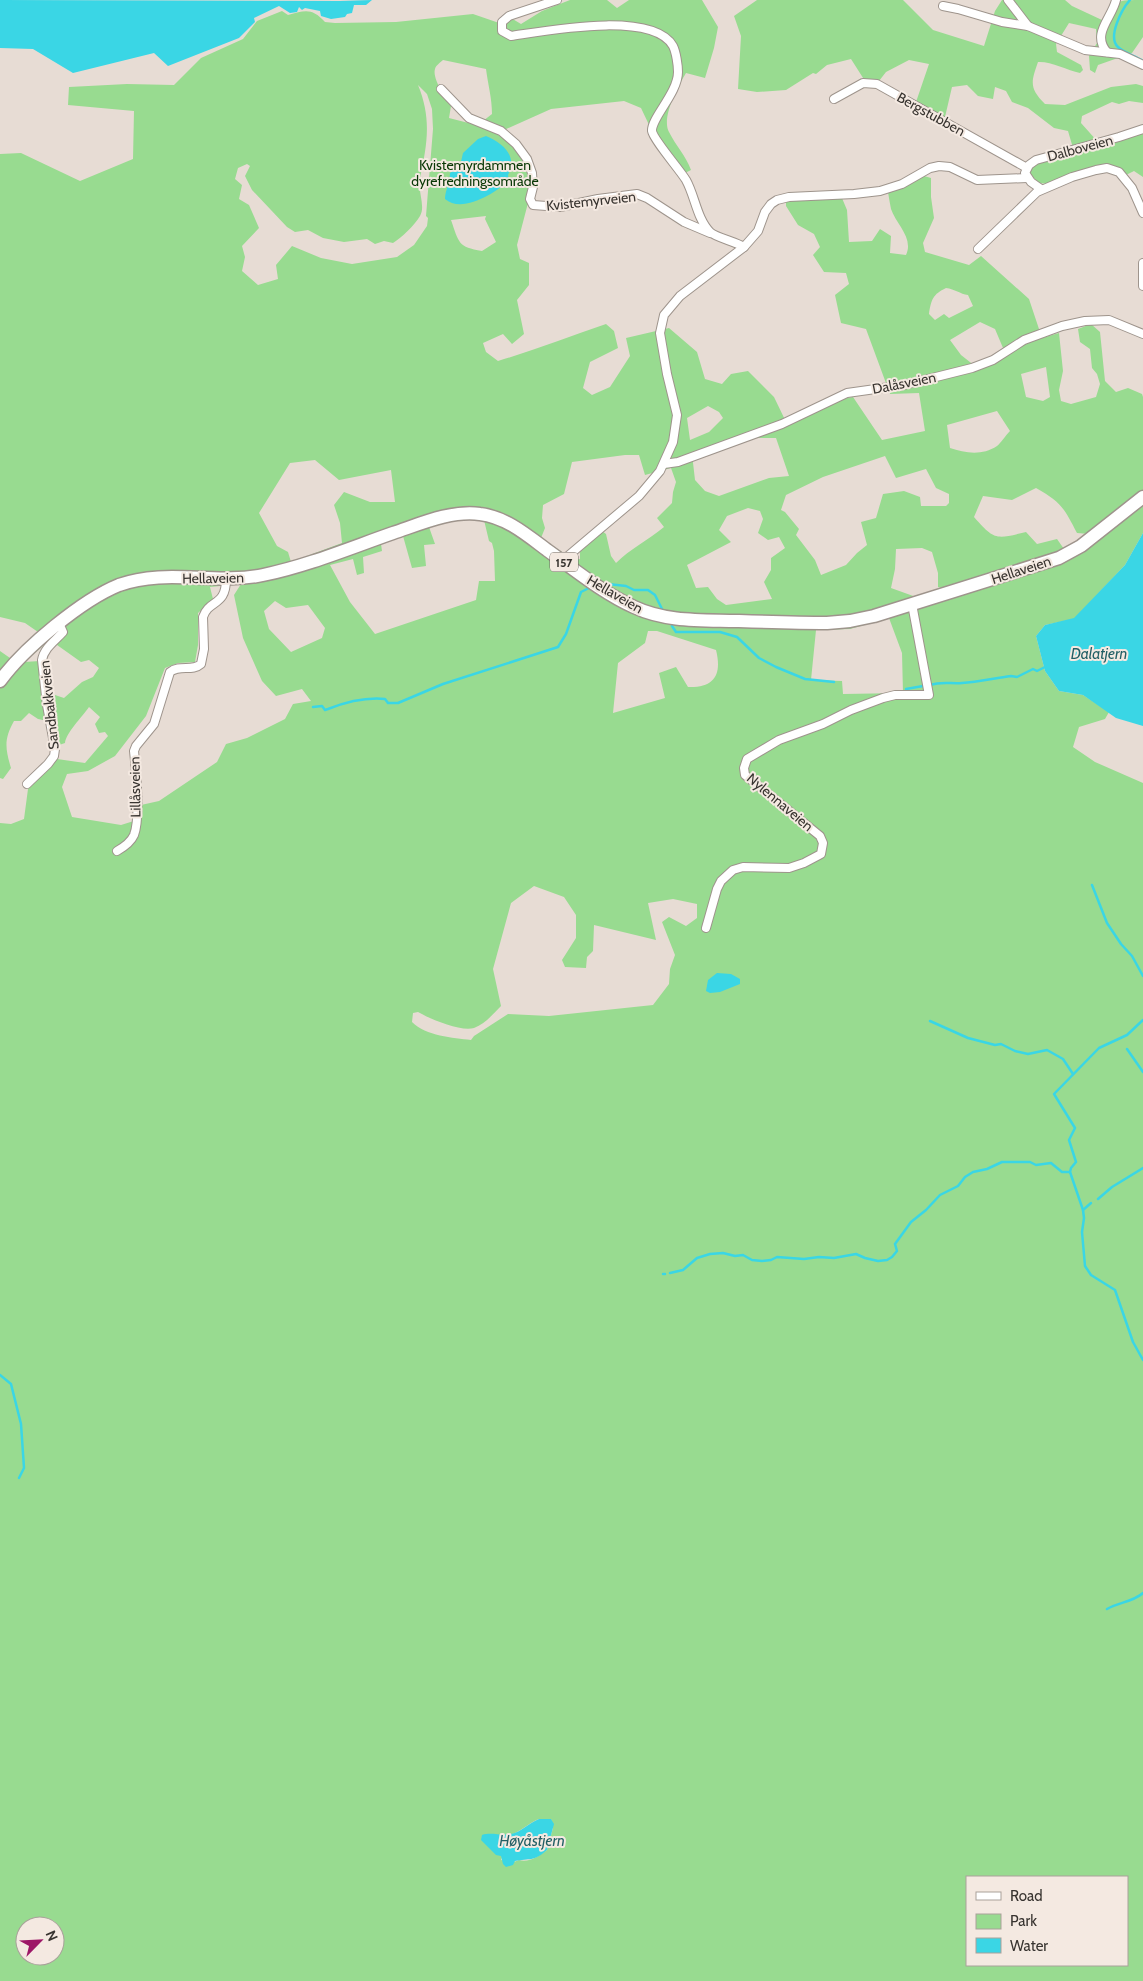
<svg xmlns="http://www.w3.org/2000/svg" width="1143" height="1981" font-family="Cabin,sans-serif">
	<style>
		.green { fill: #98db90; fill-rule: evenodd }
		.water { fill: #3ad6e5 }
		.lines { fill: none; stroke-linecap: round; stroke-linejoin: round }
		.stream { stroke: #3ad6e5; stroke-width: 2.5 }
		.minor-casing { stroke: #9e948c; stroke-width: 10 }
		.primary-casing { stroke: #9e948c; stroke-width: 15 }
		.minor { stroke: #fff; stroke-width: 8 }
		.primary { stroke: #fff; stroke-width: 12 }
		.labels { text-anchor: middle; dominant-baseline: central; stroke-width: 4; stroke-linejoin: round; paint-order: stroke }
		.shield { fill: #f4e9e1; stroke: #706a65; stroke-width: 1 }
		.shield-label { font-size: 12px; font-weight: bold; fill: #383430 }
		.street-label { font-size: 14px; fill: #383430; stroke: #f4e9e1 }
		.park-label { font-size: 14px; fill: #083805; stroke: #f4e9e1 }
		.water-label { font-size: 15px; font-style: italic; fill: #225f65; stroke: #f4e9e1 }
	</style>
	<rect width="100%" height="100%" fill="#e7dcd4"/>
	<g class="green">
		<path d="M 570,0 L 607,0 L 617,8 L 629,0 L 702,0 L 718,27 L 714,48 L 705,78 L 686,73 C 678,86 661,118 669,132 C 676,146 686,156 691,170 L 685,173 L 660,148 L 641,108 L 624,101 L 551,109 L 504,130 L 519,149 L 532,176 L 528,203 L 517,245 L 520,259 L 529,263 L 529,285 L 517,300 L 524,334 L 512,344 L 503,334 L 483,343 L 486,352 L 498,361 C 535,350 570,336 606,324 L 614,331 L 618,348 L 590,362 L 583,388 L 592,395 L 610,387 L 630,356 L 626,338 L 669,328 L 697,352 L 705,379 L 722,384 L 731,374 L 748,371 L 774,397 L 788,426 L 843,399 L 853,397 L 882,440 L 925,431 L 919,393 L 890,394 L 866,329 L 841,323 L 835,295 L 849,284 L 846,273 L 824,272 L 813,255 L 820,247 L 814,234 L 798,225 L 786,206 L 786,197 L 839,191 L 847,210 L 849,242 L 872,241 L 880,229 L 891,236 L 890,253 L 906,255 C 914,238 896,224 891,209 C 890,204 889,198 888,192 L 924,176 L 931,178 L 931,197 L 934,218 L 923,243 L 925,252 L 969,265 L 981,256 L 1029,299 L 1042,338 L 1059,333 L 1063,371 L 1059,390 L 1061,401 L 1071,404 L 1096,397 L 1100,384 L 1097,374 L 1092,368 L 1090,349 L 1080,342 L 1078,329 L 1091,324 L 1100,332 L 1105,381 L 1116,392 L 1128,388 L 1142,394 L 1143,397 L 1143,533 L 1125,565 L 1074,619 L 1045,625 L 1036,636 L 1045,671 L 1059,691 L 1083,695 L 1109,712 L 1105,719 L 1079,727 L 1073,747 L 1095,762 L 1143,783 L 1143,1981 L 0,1981 L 0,823 L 11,824 L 24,819 L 28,789 L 57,759 L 85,763 L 108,736 L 105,732 L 99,733 L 95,724 L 100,717 L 89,707 C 82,717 66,733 65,743 L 56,746 L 52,722 L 38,719 L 29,713 L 21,721 L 14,721 C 4,739 5,748 11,768 L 3,779 L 0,778 L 0,651 L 10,658 L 38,632 L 25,623 L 0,617 L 0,154 L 21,153 L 80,181 L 133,159 L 134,111 L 68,105 L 69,87 L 127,84 L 174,85 L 201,58 L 243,39 L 257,21 L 282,11 L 288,15 C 306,10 312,8 325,22 L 335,23 L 396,22 L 473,14 L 502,24 L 511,18 L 521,24 L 542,11 ZM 443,60 L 486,69 C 488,85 492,98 492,114 L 483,121 L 484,127 L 449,118 L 451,106 C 445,98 432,78 435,69 C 436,65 440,63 443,60 ZM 418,85 L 427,94 L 432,109 L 433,129 L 426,216 L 428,218 L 427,226 L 414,245 L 397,257 L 352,264 L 321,258 L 292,246 L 276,265 L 278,279 L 258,285 L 242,271 L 245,257 L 242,246 L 259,228 L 249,205 L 239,199 L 242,185 L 235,179 L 238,168 L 247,164 L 250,166 L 245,176 L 252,190 L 287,227 L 295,232 L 308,230 L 323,238 L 344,242 L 367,239 L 375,244 L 384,241 L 393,243 C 401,238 415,225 420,216 C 426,206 417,190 420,178 C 427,145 432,119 418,85 ZM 486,216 L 485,219 L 496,242 L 482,251 C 458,247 459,243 451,220 ZM 946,288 C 955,289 960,294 968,295 L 973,306 L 949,318 L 944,314 L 935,320 L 929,314 C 931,300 933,294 946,288 ZM 980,322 L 995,329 L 1006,355 L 980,370 L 961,355 L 950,340 ZM 1046,367 L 1050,397 L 1043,401 L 1026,397 L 1021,374 ZM 708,406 L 719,412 L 723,418 L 709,432 L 690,440 L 687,418 ZM 997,411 L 1010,431 C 1005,436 1001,443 997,446 C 982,456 965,453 950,448 L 947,425 ZM 755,438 L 776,438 L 789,476 L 769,478 L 719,496 L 705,491 L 695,480 L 692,454 ZM 625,455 L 639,455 L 645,475 L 671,468 L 676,482 L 673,492 L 672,503 L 657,518 L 664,527 C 648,540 630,549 616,563 L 611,556 L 606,534 L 602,531 L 580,552 L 580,559 L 574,560 L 541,538 L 545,528 L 542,518 L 543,505 L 564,494 L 572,462 ZM 885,456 L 896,478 L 926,469 L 936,488 L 949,494 L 949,503 L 946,506 L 921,506 L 920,497 L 904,491 L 883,494 L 876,518 L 861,522 L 867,545 L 857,553 L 846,565 L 821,575 L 815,560 L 796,535 L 799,529 L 785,512 L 781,510 L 786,495 L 823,477 ZM 315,460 L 339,480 L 391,470 L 395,502 L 370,502 L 344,492 L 334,505 L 340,523 L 342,543 L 291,562 L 288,552 L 277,546 L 259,513 L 290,463 ZM 1036,488 C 1061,502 1064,508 1077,533 L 1089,534 L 1064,549 L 1057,539 L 1037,544 L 1026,532 C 996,539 995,541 974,517 L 983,496 L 1012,500 ZM 748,508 L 760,511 L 763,519 L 758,533 L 768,540 L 779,537 L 785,548 L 771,558 L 771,570 L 764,582 L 772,599 L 726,605 L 717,599 L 708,587 L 696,588 L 687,565 L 731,542 L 719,530 L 727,516 ZM 461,519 L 484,520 L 489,541 L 492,543 L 494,551 L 495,581 L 479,581 L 476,600 L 375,634 L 350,602 L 330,565 L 353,559 L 357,575 L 364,573 L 363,557 L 382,551 L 381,544 L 403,536 L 412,568 L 426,566 L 424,545 L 435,544 L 429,527 ZM 922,548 L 932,552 L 938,573 L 938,587 L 946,589 L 916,597 L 891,588 L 895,569 L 896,549 ZM 241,584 L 234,595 L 243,638 L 262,681 L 276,696 L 302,689 L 311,701 L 293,704 L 285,719 L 247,738 L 226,744 L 217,762 L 159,801 L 141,805 L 137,820 L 121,825 L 72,817 L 62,787 L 67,774 L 88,771 L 115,756 L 146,716 L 165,668 L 178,663 L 195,662 L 198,645 L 198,613 L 213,599 L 210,587 ZM 275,601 L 286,608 L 308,605 L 325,628 L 322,638 L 291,652 L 269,629 L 264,611 ZM 889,618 L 902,653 L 903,693 L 843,694 L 842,681 L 811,680 L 816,630 L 850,629 ZM 648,631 L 657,631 L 716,650 C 722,674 715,688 688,687 L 676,667 L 659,673 L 665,698 L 613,713 L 618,663 L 645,643 ZM 50,640 L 81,662 L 89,660 L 99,668 L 93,677 L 82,682 L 64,698 L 49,693 L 40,661 L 24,662 ZM 534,886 L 564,897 L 576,915 L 576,938 L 562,960 L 565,967 L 586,968 L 587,957 L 593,951 L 594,925 L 656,940 L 648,903 L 673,899 L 697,904 L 697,918 L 686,926 L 669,917 L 662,922 L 675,955 L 670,969 L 669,984 L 653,1005 L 549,1016 L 508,1014 L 474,1036 L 471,1040 C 453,1038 426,1036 412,1022 L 413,1013 L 418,1012 C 430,1019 461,1032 474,1028 C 485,1024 493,1014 501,1006 L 493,969 L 511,903 ZM 539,1819 L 551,1819 L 553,1828 L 547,1850 C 539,1856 529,1863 519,1860 L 514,1862 L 501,1860 L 502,1857 L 487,1834 C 496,1835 507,1837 515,1833 C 524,1829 530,1822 539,1819 ZM 967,1877 L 1127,1877 L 1127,1965 L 967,1965 ZM 25,1926 L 55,1926 L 55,1956 L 25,1956 Z"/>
		<path d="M 757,0 L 903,0 L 933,30 L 984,46 L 995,11 L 1002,0 L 1065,0 L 1072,6 L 1102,20 C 1115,0 1117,0 1143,0 L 1143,37 L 1132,53 L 1098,65 L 1095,73 L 1090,70 L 1089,56 L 1097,43 L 1096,29 L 1069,23 L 1056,44 L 1057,52 L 1081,65 L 1083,70 L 1080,73 C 1067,70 1050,61 1038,62 C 1031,82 1029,88 1045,104 L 1065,105 L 1111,87 L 1136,84 L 1143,86 L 1143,103 L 1129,101 L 1119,104 L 1112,102 L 1082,116 L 1081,123 L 1098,142 L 1143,126 L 1143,177 L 1134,171 L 1124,176 L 1113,167 L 1050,184 L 1039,183 L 1029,173 L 1031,166 L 1073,148 L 1068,131 L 1054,128 L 1028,108 L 1012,102 L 1006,91 L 995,87 L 993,99 L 978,96 L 967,85 L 952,87 L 945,117 L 916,102 L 929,64 L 909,60 L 886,72 L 879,81 L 865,81 L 851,59 L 827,65 L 816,74 L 813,73 L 786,90 L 757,92 L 738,89 L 741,36 L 734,16 Z"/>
	</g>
	<g class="water">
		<polygon points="0,0 340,1 372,0 366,5 354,5 352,13 347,14 345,17 331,19 321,16 320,11 305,8 302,10 299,7 297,12 290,13 279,6 254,18 255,22 239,38 168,66 154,53 73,73 33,49 0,48"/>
		<path d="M 486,136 C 503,143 518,156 508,175 L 509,180 C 496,193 462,214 445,199 C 445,191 450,182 450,173 L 460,166 L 463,153 L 478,139 Z"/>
		<polygon points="1143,533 1143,726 1116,718 1083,695 1059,691 1045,671 1036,636 1045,625 1074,618 1125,565"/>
		<polygon points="717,973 731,974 740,979 740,984 720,992 710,993 706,991 708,980"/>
		<path d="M 539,1819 L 551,1819 L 554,1824 L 547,1850 C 534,1862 529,1858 515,1861 L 513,1865 L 506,1867 L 503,1864 L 501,1856 L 496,1855 L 481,1840 L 482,1835 C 491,1832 501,1836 511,1834 C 521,1832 529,1823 539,1819 Z"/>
	</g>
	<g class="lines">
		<g class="stream">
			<path d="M 1130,0 C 1122,9 1107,37 1118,47 C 1124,53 1136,56 1143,61"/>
			<polyline points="608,584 626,586 634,590 648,590 655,595 663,611"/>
			<polyline points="672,626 676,632 720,632 737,637 759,658 776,667 805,679 834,682"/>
			<path d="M 930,685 C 942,681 951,684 962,683 C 978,682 995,678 1011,676 L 1017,677 L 1033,669 L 1037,671 L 1045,667"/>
			<polyline points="906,689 923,686"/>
			<path d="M 313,707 L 322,706 L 325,710 L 328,709 C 346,702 365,697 385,699 L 388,703 L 398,703 L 443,684 L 558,647 L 566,634 L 581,592 L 589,588"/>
			<polyline points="1092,885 1107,923 1121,944 1132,956 1143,976"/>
			<polyline points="1143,1020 1127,1035 1099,1048 1054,1094 1075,1128 1069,1140 1076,1162 1071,1168 1070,1172 1083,1210 1084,1218 1082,1232 1085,1266 1091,1275 1115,1290 1133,1342 1143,1360"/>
			<polyline points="930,1021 968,1038 995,1045 1001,1044 1015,1051 1028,1054 1047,1050 1063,1059 1073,1074"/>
			<polyline points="1127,1049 1143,1072"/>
			<polyline points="1098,1199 1112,1187 1143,1168"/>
			<polyline points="1083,1210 1091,1203"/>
			<polyline points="670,1273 683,1270 697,1258 710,1254 723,1253 735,1256 743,1255 752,1260 762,1261 771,1260 777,1257 804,1259 819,1257 834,1258 856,1254 865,1258 878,1261 887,1260 892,1257 897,1251 895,1244 911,1222 926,1210 940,1195 958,1186 965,1177 973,1172 987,1169 1002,1162 1030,1162 1036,1165 1051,1163 1062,1172 1070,1172"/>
			<polyline points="663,1274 665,1274"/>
			<polyline points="0,1375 11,1384 21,1424 24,1468 19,1478"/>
			<path d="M 1107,1609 C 1119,1602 1133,1602 1143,1593"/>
		</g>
		<g class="minor-casing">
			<g id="minor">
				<path d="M 557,0 L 509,16 L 502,22 L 502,31 L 511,36 C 545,31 652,10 673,46 C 676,52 678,65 678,72 C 678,93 651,118 652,131 C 653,139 680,170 686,180 C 695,196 697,219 710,232 C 715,237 736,242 744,247"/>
				<polyline points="1008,0 1028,26"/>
				<polyline points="943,6 958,9 1002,22 1028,26 1085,50 1120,54 1143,65"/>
				<path d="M 1107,52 C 1091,34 1112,18 1116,0"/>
				<polyline points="441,89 469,118 501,131 516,144 527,159 532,173 533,187 530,199 533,205 560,207 598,199 637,194 647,198 684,222 710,233"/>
				<polyline points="834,99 863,83 877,84 1027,168"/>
				<polyline points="1041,189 1031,182 1025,173 1029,165 1036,160 1119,137 1143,129"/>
				<polyline points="978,249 1037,192 1072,177 1096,170 1107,168 1119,172 1132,188 1143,213"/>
				<polyline points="1143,263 1143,286"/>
				<polyline points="664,464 678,462 782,424 847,393 904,385 972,368 993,360 1024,340 1062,326 1085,321 1109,320 1143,334"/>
				<polyline points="562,561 639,496 660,471 673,442 677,415 667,374 660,333 664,315 680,296 744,247 758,231 765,212 771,204 777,200 789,197 854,194 880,191 902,184 930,168 939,166 950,167 977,180 1027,178"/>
				<path d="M 27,784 L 48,764 L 54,756 L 55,749 L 47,705 L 42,660 C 44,648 55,641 63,632 L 59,623"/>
				<path d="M 117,851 C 124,847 131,842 134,835 C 141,817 136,770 134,751 L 136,746 L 154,724 L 170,672 C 180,664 192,672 201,664 L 204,649 L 203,617 C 209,599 226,607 226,579"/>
				<polyline points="706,928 717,889 721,881 733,870 743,867 789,868 804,863 821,854 823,843 820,836 745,775 744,768 747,759 779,740 823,724 851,710 883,698 895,695 929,695 912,604"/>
			</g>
		</g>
		<g class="primary-casing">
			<path id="primary" d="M 0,681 C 24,648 82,600 119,585 C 165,568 216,585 263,575 C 307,566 350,548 393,533 C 420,524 451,510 480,514 C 506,517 527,535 547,550 C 575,570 603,593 634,607 C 666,622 701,620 736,621 C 767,622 797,623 827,623 L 850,621 L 874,616 L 1059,558 L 1081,546 L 1143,497"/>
		</g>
		<use href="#minor" class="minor"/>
		<use href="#primary" class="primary"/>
	</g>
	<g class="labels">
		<rect class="shield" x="550" y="552.5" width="28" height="19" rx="4"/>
		<g class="shield-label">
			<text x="564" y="562">157</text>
		</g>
		<g class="street-label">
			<text transform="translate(931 114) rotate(29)">Bergstubben</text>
			<text transform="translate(1080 148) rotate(-15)">Dalboveien</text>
			<text transform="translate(591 201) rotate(-6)">Kvistemyrveien</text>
			<text transform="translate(904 383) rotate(-11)">Dalåsveien</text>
			<text transform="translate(1021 570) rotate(-18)">Hellaveien</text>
			<text transform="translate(213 578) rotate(-1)">Hellaveien</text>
			<text transform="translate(615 594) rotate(30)">Hellaveien</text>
			<text transform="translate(49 705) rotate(-96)">Sandbakkveien</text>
			<text transform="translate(135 787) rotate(-91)">Lillåsveien</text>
			<text transform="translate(780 802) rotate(40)">Nylennaveien</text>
		</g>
		<g class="park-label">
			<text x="475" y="165">Kvistemyrdammen<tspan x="475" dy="16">dyrefredningsområde</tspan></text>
		</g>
		<g class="water-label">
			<text x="1099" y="654">Dalatjern</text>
			<text x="532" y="1841">Høyåstjern</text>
		</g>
	</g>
	<rect x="966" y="1876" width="162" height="90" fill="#f4e9e1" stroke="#a9a19a"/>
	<rect x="976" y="1892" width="25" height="8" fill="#ffffff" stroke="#a9a19a"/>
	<text x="1010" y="1901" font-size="15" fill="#383430">Road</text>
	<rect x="976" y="1914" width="25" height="15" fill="#98db90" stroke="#a9a19a"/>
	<text x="1010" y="1926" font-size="15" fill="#383430">Park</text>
	<rect x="976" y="1938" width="25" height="15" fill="#3ad6e5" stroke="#a9a19a"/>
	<text x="1010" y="1951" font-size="15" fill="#383430">Water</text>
	<g transform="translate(40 1941) rotate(66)"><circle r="24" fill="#f4e9e1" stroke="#a9a19a"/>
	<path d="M0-4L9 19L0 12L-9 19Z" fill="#9d1767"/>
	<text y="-8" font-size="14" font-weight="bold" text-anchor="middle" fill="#383430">N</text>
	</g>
</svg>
